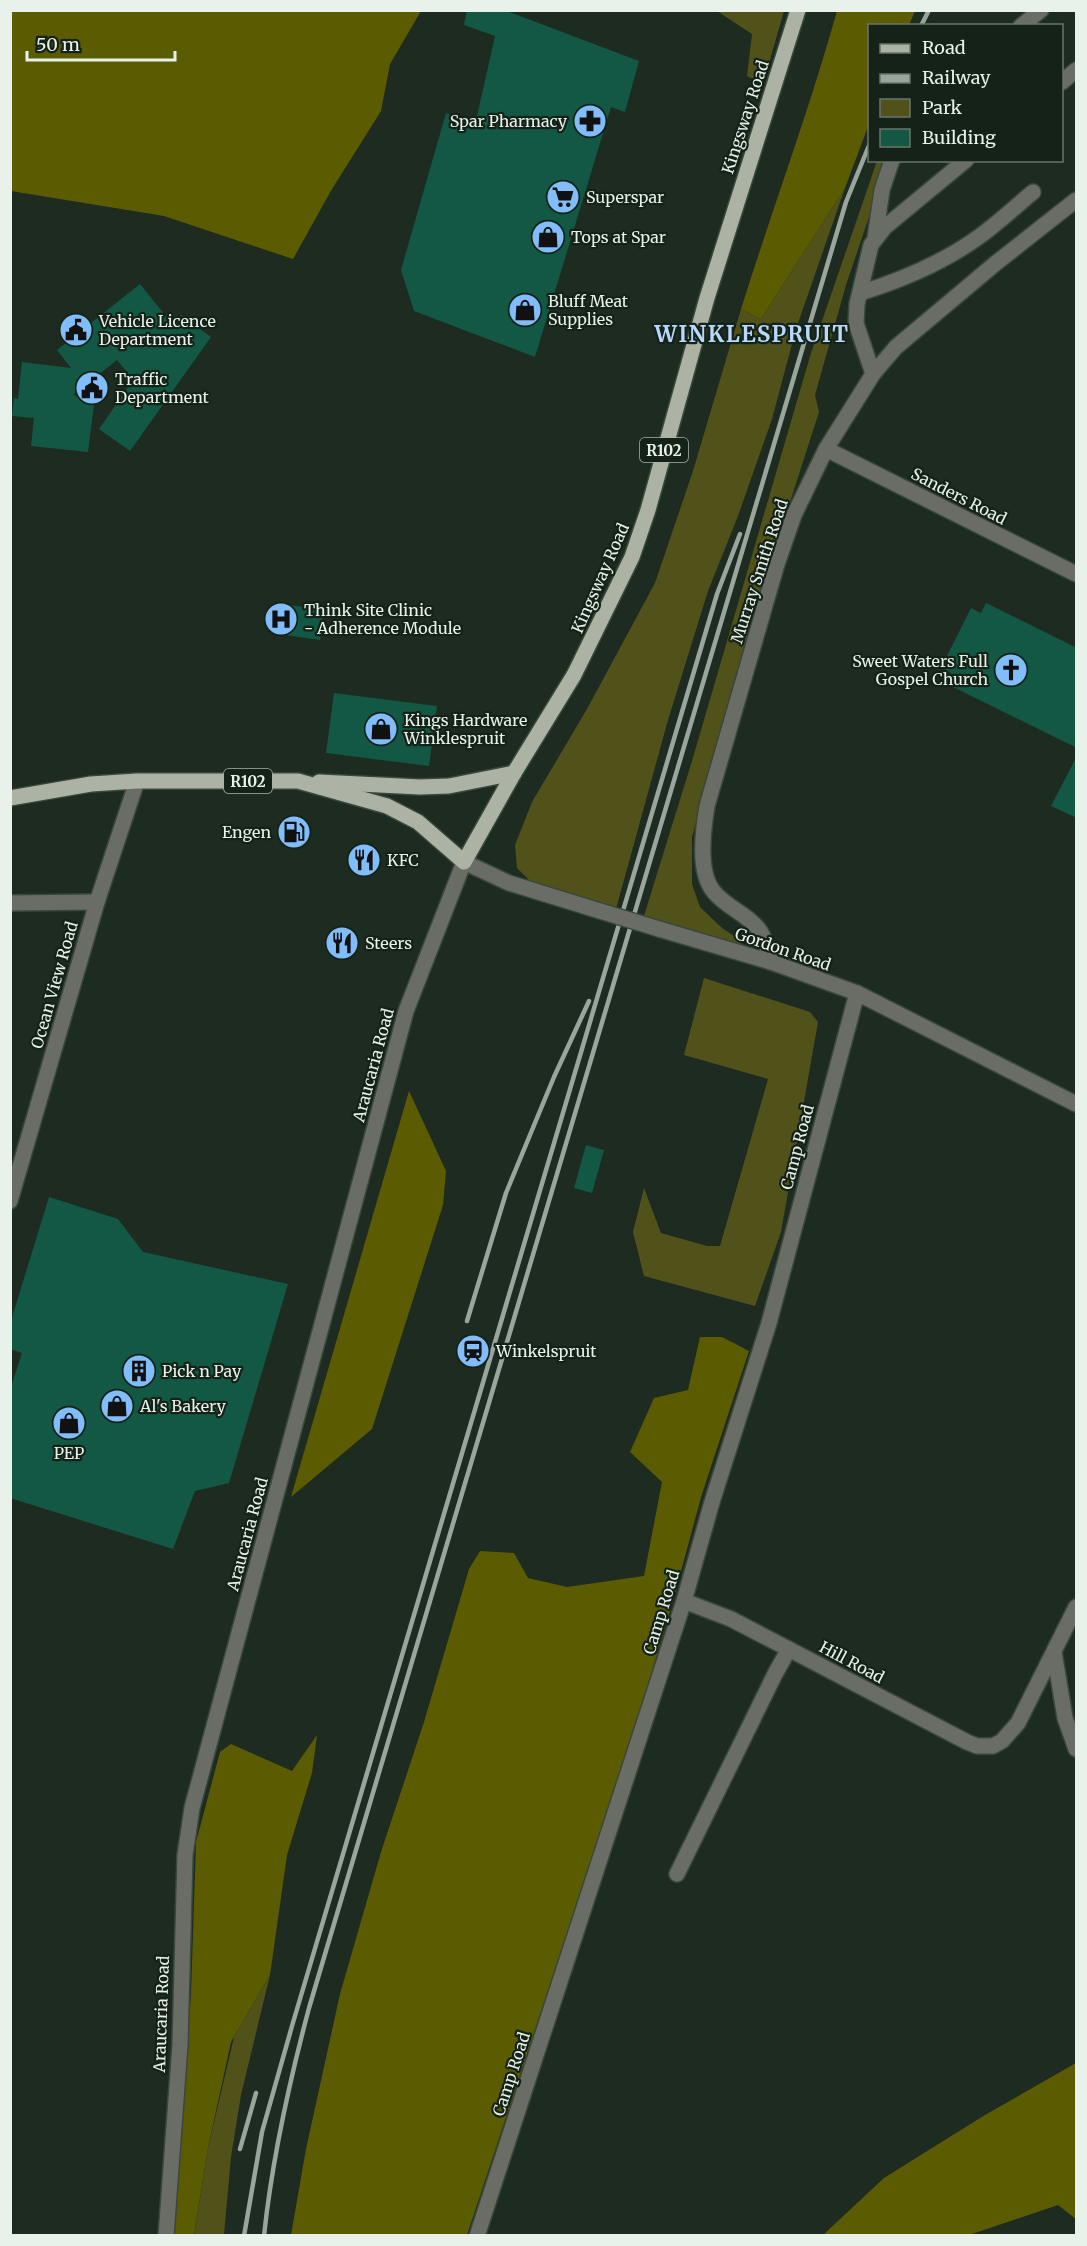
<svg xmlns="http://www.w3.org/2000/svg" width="1087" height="2246" font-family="Merriweather,serif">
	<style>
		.green { fill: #51521a }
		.forest { fill: #5b5c01 }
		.building { fill: #125845 }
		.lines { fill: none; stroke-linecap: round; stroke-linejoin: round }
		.minor-casing { stroke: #3a473d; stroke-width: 18 }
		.primary-casing { stroke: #3a473d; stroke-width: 18 }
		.minor { stroke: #6a6d66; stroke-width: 15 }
		.primary { stroke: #acb3a5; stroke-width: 15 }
		.rail { stroke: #9aa59d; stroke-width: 4.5 }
		.minor-bridge-casing { stroke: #3a473d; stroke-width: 18; stroke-linecap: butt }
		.minor-bridge { stroke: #6a6d66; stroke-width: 15 }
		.labels { text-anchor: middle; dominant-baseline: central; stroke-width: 4.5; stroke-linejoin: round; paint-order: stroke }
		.shield { fill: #152217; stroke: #a9b3ab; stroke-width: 1.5 }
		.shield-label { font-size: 15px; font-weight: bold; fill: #e8f1ea }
		.street-label { font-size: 16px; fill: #e8f1ea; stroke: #152217 }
		.poi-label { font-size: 16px; fill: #e8f1ea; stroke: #152217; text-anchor: start }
		.district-label { font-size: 22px; font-weight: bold; letter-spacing: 1.5px; fill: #b9d9fc; stroke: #152217 }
	</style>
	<rect width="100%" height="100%" fill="#1e2b21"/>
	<g class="green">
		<polygon points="717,11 784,11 763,84 747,76 752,34"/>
		<polygon points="877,161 888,161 846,285 815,395 819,412 756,608 692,837 692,884 700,907 722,928 740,940 743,948 643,919 692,761 811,353"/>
		<polygon points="845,188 796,329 772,419 738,516 708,591 668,720 616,909 532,883 517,868 515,845 532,802 587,709 655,583 693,471 741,309 761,319"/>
		<polygon points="704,978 810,1012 818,1022 781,1232 755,1306 644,1276 633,1232 644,1188 661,1233 707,1246 720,1246 768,1079 684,1055"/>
		<polygon points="270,1975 241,2095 231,2157 224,2235 194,2236 208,2148 234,2037"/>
	</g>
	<g class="forest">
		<polygon points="10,11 11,10 421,11 390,64 381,111 332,189 293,259 164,216 11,191"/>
		<path d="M 837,11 L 915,11 L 909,25 L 870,26 L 869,124 L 845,188 L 761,319 L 741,309 C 772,210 809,111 837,11 Z"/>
		<polygon points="409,1091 446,1171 443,1205 372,1429 291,1497"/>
		<polygon points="700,1337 722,1337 749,1351 702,1494 672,1604 635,1728 467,2235 291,2235 306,2149 340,1994 381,1852 424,1722 469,1569 480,1551 514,1553 528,1578 567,1587 644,1576 662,1482 630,1452 654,1398 688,1390"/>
		<polygon points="317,1735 312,1773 287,1855 270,1975 231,2042 208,2148 194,2235 174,2235 191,1994 196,1842 220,1752 231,1744 292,1771"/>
		<polygon points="1076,2063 1076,2219 1058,2205 969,2235 823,2235 884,2178 985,2115"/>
	</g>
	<g class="building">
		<polygon points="467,10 504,10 639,61 625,112 611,107 535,357 414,311 401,270 446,113 475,125 495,36 464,25"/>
		<polygon points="140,284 173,325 181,315 211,337 130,451 99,429 133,380 117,360 73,395 95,397 88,452 31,446 34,418 12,416 14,398 18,399 22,362 71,368 57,350"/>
		<polygon points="276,603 324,610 320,640 272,633"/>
		<polygon points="986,603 1077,648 1077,748 945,683 951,673 941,668 971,608 981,613"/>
		<polygon points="334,693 437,706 429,766 326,753"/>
		<polygon points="1077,756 1077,818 1051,806"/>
		<polygon points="586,1145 604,1150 592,1193 574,1188"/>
		<polygon points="49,1197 118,1219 143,1252 288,1284 229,1483 195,1491 173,1549 10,1498 10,1390 22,1353 10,1349 10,1324"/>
	</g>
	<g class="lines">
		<g class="minor-casing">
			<g id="minor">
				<polyline points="1021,26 1041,10"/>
				<polyline points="1062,82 1076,70"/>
				<polyline points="875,238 882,190 892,160"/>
				<path d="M 860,293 C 902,280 943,263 980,236 C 998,223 1015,207 1033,192"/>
				<polyline points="873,374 856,323 857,304 871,245 885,227 966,160"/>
				<polyline points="826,449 1076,574"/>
				<polyline points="10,903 97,902"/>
				<polyline points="659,929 771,962 857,993 1076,1104"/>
				<path d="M 771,962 C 768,952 766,940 760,931 C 748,914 727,908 714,892 C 697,872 703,830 707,806 L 777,564 L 794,515 L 826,449 L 873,374 L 896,347 L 996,263 L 1076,200"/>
				<polyline points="10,1201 97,902 137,781"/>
				<polyline points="684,1601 731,1619 967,1742 977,1746 993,1746 1002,1741 1018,1723 1076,1607"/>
				<polyline points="1054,1652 1065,1718 1076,1749"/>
				<polyline points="677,1874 775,1674 789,1649"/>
				<polyline points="166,2236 180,2045 185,1855 192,1808 406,1011 464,862 509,883 600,911"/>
				<polyline points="477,2236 684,1601 712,1502 769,1323 857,993"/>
			</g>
		</g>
		<g class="primary-casing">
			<g id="primary">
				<polyline points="319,782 420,787 449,786 514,773"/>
				<polyline points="10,798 91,784 137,781 298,781 387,806 418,822 464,862 514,773 574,675 632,557 648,510 707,298 798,10"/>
			</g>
		</g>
		<use href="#minor" class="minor"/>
		<use href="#primary" class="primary"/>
		<g class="rail">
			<polyline points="921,26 929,10"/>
			<polyline points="467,1321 506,1193 554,1077 589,1001"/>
			<polyline points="240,2149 256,2093"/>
			<polyline points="244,2236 262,2132 292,2026 717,594 740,534"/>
			<path d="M 264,2236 C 272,2159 289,2083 309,2008 C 486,1406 668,805 846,202 L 870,143"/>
		</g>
		<g class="minor-bridge-casing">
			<polyline id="minor-bridge" points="600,911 659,929"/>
		</g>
		<use href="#minor-bridge" class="minor-bridge"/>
	</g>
	<defs>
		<g id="pharmacy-disc" transform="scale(1.725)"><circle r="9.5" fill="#81bdfa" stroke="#152217"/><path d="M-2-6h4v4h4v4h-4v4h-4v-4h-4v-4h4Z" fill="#111"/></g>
		<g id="supermarket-disc" transform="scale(1.725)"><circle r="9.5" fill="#81bdfa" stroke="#152217"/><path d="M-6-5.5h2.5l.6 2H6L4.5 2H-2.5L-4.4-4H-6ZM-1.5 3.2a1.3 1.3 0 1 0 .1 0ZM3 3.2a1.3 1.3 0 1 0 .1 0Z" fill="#111"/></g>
		<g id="shop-disc" transform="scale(1.725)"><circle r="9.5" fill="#81bdfa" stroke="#152217"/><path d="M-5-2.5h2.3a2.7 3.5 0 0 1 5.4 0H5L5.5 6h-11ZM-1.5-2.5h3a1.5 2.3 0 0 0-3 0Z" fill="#111"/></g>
		<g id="civic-disc" transform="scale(1.725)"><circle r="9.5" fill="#81bdfa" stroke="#152217"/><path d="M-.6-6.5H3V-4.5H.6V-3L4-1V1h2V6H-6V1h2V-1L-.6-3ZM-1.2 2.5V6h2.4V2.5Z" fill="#111"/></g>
		<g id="hospital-disc" transform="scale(1.725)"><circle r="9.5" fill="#81bdfa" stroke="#152217"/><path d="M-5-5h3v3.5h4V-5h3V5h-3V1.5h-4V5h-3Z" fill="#111"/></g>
		<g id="church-disc" transform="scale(1.725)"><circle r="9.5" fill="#81bdfa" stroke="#152217"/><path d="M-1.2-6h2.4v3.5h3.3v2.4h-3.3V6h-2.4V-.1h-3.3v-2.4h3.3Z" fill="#111"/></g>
		<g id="fuel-disc" transform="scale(1.725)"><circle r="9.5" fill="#81bdfa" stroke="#152217"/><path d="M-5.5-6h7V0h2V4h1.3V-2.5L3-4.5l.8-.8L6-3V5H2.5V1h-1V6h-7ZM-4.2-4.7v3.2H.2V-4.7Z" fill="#111"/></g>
		<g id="restaurant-disc" transform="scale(1.725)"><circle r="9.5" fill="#81bdfa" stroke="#152217"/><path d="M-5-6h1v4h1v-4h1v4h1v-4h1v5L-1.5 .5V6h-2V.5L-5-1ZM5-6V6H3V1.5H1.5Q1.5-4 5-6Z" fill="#111"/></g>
		<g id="station-disc" transform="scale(1.725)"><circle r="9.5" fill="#81bdfa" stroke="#152217"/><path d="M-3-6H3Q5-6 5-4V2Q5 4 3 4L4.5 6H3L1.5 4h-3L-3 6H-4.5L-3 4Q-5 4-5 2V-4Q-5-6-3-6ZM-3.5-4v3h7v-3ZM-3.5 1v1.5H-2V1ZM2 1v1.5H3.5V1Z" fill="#111"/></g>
		<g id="building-disc" transform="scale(1.725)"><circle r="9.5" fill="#81bdfa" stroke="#152217"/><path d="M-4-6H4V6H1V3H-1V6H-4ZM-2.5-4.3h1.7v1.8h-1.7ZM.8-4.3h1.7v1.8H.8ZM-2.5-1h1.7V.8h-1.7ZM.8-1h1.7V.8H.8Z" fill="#111"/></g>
	</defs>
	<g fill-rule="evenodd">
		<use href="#pharmacy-disc" x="590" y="121"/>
		<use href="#supermarket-disc" x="563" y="197"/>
		<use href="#shop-disc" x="548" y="237"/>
		<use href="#shop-disc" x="525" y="310"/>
		<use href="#civic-disc" x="76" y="330"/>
		<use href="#civic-disc" x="92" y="388"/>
		<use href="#hospital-disc" x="281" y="619"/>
		<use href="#church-disc" x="1011" y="670"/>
		<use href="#shop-disc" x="381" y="729"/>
		<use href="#fuel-disc" x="294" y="832"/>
		<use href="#restaurant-disc" x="364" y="860"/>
		<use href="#restaurant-disc" x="342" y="943"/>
		<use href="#station-disc" x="473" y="1351"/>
		<use href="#building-disc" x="139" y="1371"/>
		<use href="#shop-disc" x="117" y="1406"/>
		<use href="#shop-disc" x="69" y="1423"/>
	</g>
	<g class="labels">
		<g class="shield">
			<rect x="640" y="438" width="48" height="24" rx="4.5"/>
			<rect x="224" y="769" width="48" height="24" rx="4.5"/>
		</g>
		<g class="shield-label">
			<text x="664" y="450">R102</text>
			<text x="248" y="781">R102</text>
		</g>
		<g class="street-label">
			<text transform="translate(745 117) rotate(-72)">Kingsway Road</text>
			<text transform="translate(959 496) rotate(27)">Sanders Road</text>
			<text transform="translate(759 571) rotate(-72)">Murray Smith Road</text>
			<text transform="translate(600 578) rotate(-66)">Kingsway Road</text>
			<text transform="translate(783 949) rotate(19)">Gordon Road</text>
			<text transform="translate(54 985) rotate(-74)">Ocean View Road</text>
			<text transform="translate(373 1065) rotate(-75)">Araucaria Road</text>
			<text transform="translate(797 1147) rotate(-75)">Camp Road</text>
			<text transform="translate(247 1534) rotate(-75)">Araucaria Road</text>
			<text transform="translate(661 1612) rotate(-73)">Camp Road</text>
			<text transform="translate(852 1662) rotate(28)">Hill Road</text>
			<text transform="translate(161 2014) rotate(-88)">Araucaria Road</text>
			<text transform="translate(511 2074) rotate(-72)">Camp Road</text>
		</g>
		<g class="poi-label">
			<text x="567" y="121" text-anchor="end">Spar Pharmacy</text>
			<text x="586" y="197">Superspar</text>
			<text x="571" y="237">Tops at Spar</text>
			<text x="548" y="301">Bluff Meat<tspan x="548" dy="18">Supplies</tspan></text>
			<text x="99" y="321">Vehicle Licence<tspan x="99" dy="18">Department</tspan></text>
			<text x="115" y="379">Traffic<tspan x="115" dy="18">Department</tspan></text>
			<text x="304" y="610">Think Site Clinic<tspan x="304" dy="18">- Adherence Module</tspan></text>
			<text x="988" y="661" text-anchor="end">Sweet Waters Full<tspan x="988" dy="18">Gospel Church</tspan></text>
			<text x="404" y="720">Kings Hardware<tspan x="404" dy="18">Winklespruit</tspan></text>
			<text x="271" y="832" text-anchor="end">Engen</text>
			<text x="387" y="860">KFC</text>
			<text x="365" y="943">Steers</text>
			<text x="496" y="1351">Winkelspruit</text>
			<text x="162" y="1371">Pick n Pay</text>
			<text x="140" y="1406">Al's Bakery</text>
			<text x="69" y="1453" text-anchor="middle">PEP</text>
		</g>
		<g class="district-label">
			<text x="752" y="334">WINKLESPRUIT</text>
		</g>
	</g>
	<rect width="1087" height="2246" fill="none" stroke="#e8f1ea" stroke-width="24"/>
	<rect x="868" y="24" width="195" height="138" fill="#152217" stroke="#69756b" stroke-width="1.5"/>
	<rect x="880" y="44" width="30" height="9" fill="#acb3a5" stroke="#69756b" stroke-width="1.5"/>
	<text x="922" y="54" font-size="18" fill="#e8f1ea">Road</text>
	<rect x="880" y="74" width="30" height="9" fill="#9aa59d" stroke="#69756b" stroke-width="1.5"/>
	<text x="922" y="84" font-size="18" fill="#e8f1ea">Railway</text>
	<rect x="880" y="99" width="30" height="18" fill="#51521a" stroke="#69756b" stroke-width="1.5"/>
	<text x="922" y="114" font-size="18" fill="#e8f1ea">Park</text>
	<rect x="880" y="129" width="30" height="18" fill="#125845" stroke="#69756b" stroke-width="1.5"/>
	<text x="922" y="144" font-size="18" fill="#e8f1ea">Building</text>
	<path d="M27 51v9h148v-9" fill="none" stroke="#e8f1ea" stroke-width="3"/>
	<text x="36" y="51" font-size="18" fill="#e8f1ea" stroke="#152217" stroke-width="4.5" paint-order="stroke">50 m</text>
</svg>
